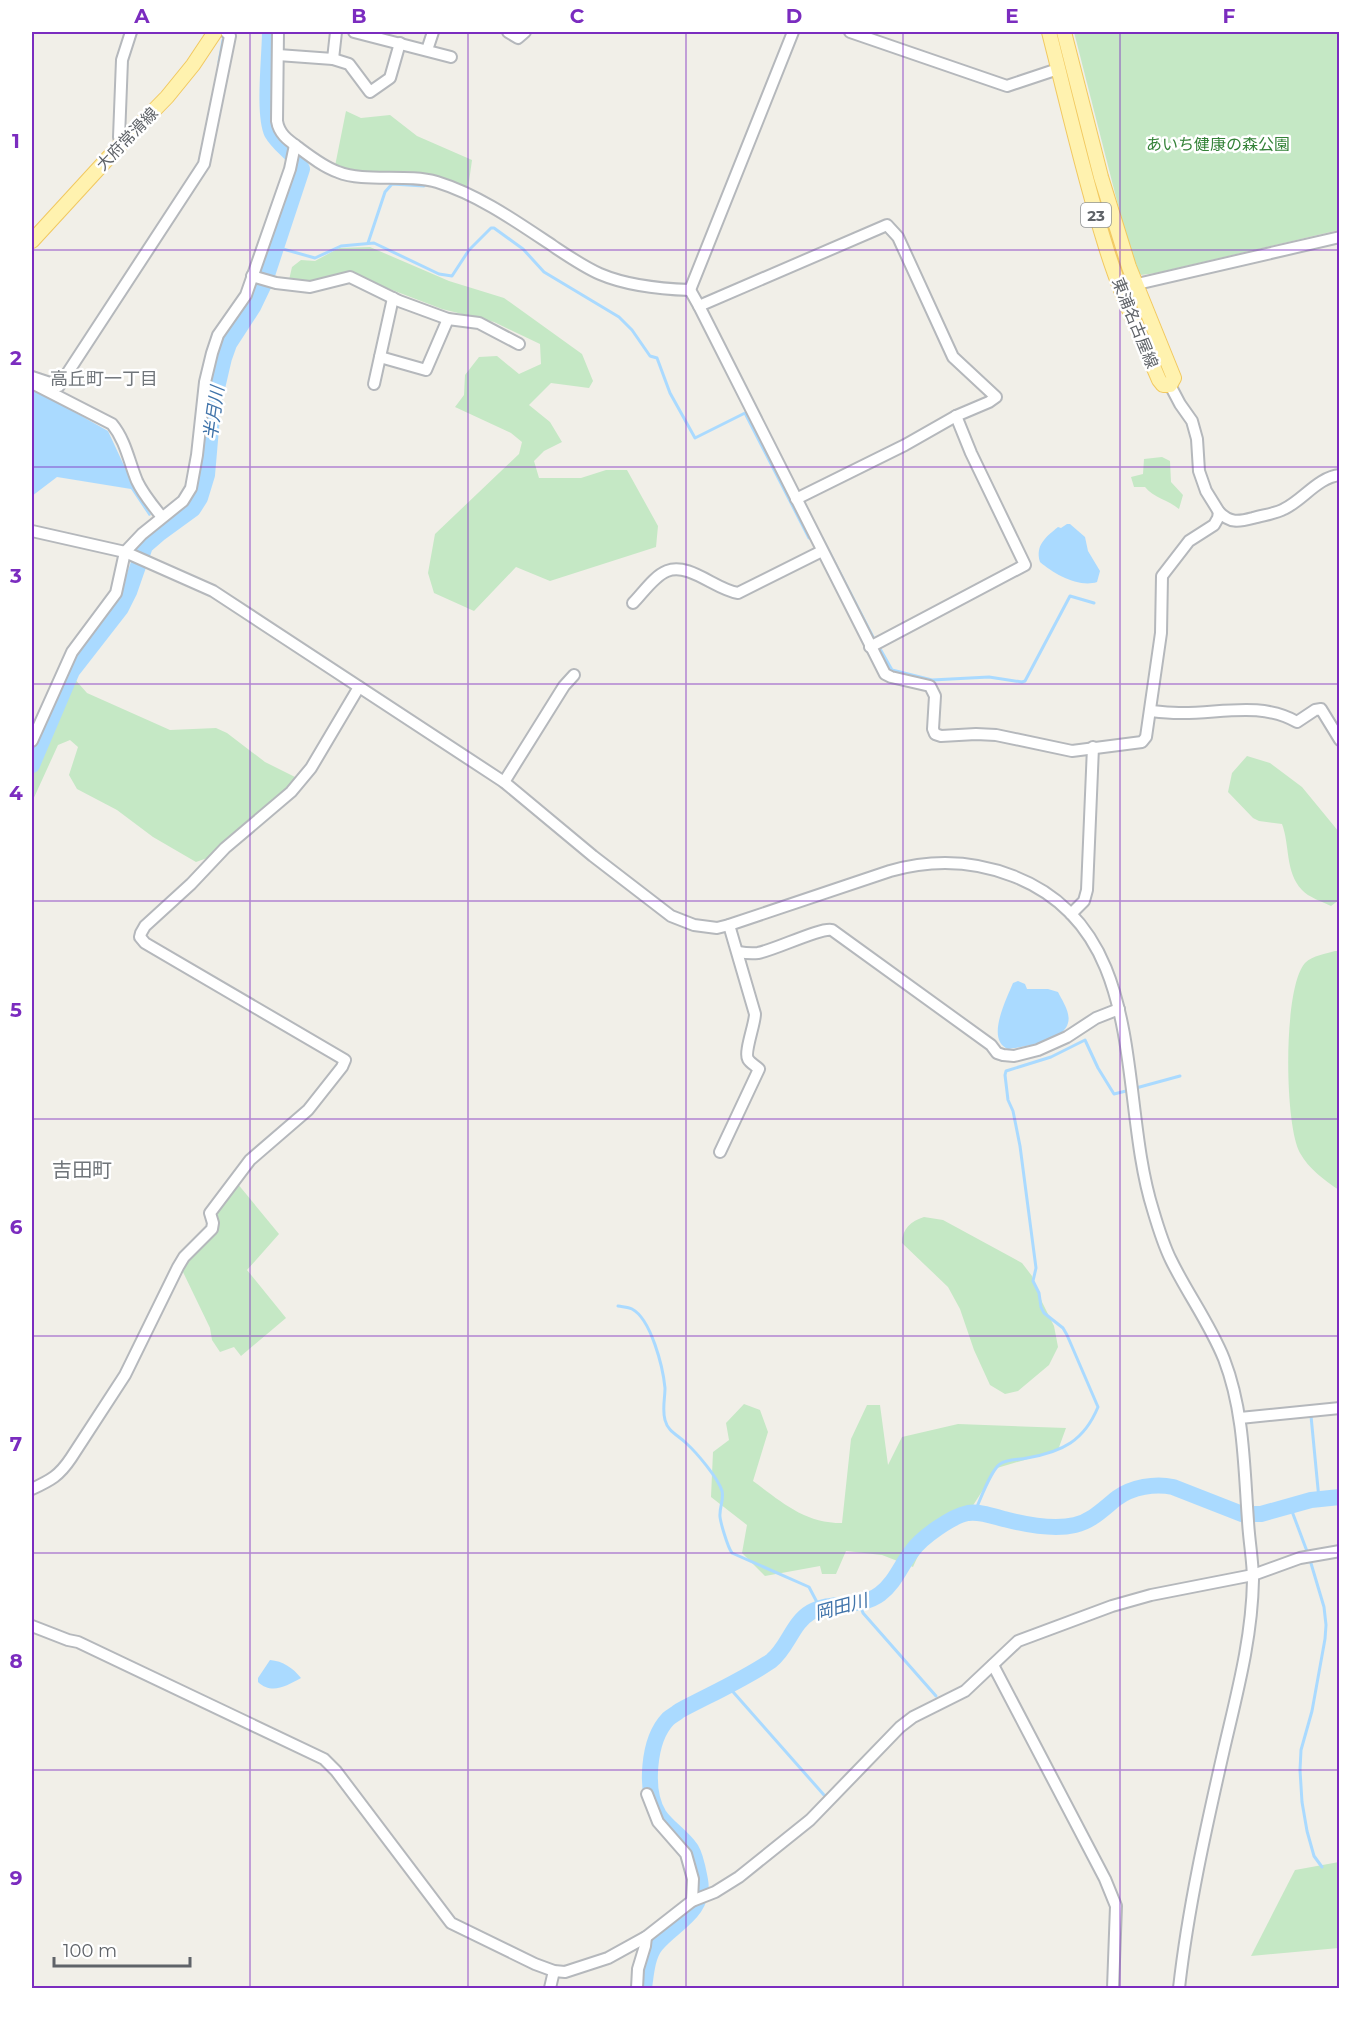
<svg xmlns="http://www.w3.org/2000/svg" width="1371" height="2020" font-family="Montserrat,'Noto Sans JP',sans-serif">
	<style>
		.green { fill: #c5e8c5 }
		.water { fill: #aadaff }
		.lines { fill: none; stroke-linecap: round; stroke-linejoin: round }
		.stream { stroke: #aadaff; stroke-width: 3 }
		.river { stroke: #aadaff; stroke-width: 16 }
		.minor-casing { stroke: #b5b8bc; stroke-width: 14 }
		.major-casing { stroke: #f2c960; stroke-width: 16 }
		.minor { stroke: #fff; stroke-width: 10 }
		.major { stroke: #fff2af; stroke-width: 14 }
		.grid { fill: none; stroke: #7b2cbf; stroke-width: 1.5; stroke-opacity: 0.55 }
		.labels { text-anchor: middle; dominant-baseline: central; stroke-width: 5; stroke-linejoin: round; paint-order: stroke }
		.shield { fill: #fff; stroke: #8f9295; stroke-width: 1.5 }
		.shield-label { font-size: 15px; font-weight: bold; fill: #5f6368 }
		.street-label { font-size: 16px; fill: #5f6368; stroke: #fff }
		.park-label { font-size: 16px; fill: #348238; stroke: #fff }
		.neighbourhood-label { font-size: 18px; fill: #70757a; stroke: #fff }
		.water-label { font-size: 18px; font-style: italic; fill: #4174aa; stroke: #fff }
		.quarter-label { font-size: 20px; fill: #70757a; stroke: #fff }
		.neatline { fill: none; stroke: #7b2cbf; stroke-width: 2 }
		.grid-label { font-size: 20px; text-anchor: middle; font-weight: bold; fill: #7b2cbf }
	</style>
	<rect width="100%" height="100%" fill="#f1efe8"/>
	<g class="green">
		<polygon points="1074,32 1339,32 1339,230 1156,273 1141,275 1133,264"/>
		<path d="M 346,111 L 361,118 L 390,115 L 417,136 L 472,160 L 468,189 C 451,181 434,174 415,172 C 388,170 361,176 335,166 Z"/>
		<polygon points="370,247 449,281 504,298 582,354 593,381 589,388 551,383 529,405 550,422 562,442 544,451 534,461 539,478 581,478 606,470 627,470 658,526 656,547 550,581 516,567 474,611 434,593 428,573 435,534 519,454 522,442 511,433 455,407 464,395 465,375 479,357 497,356 519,374 541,364 540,344 494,322 442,309 350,274 310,282 289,280 292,267 301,260 315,261 339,248"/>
		<path d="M 1162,457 L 1170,461 L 1171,482 L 1183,495 L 1179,509 C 1167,499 1155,499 1145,487 L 1134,487 L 1131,477 L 1143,474 L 1144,459 Z"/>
		<polygon points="72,676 87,693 170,730 216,728 227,733 265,762 295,777 289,788 213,856 196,862 153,837 117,810 77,789 69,775 78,747 70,740 58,745 32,802 32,774"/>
		<path d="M 1247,756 L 1270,763 L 1302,787 L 1339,832 L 1339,900 L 1331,906 C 1323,902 1308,897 1302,890 C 1285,872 1290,845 1282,824 L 1259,821 L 1253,818 L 1228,792 L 1232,773 Z"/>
		<path d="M 1335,951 L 1340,951 L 1339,1190 C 1324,1180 1309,1169 1300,1153 C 1284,1124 1283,987 1305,963 C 1313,955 1326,954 1335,951 Z"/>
		<polygon points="237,1183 279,1234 247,1270 286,1318 241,1356 234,1347 220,1352 212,1340 210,1328 182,1270 187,1257 216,1231 218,1206"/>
		<path d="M 924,1217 L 943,1220 L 1022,1263 L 1032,1276 L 1042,1302 L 1054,1326 L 1058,1347 L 1049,1365 L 1018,1391 L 1005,1394 L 990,1385 L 974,1350 L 960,1309 L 948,1287 L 902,1243 C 902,1229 911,1221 924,1217 Z"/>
		<path d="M 744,1404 L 760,1410 L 768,1432 L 753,1481 C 782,1502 804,1523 842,1523 L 851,1439 L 867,1405 L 880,1405 L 888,1465 L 902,1437 L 958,1424 L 1066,1428 L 1058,1450 L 997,1468 L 972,1507 L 931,1527 L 913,1567 L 882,1555 L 846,1551 L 836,1574 L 822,1574 L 820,1566 L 765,1576 L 742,1553 L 747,1525 L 711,1497 L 713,1452 L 729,1440 L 726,1423 Z"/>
		<polygon points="1339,1862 1339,1948 1251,1956 1295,1870"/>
	</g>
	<g class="water">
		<polygon points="32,388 108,431 134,487 151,515 149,516 131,489 57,477 32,496"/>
		<path d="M 1067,524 L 1070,524 L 1085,537 L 1088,551 L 1100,571 L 1097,582 C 1079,588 1054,574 1040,562 C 1035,545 1046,537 1058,527 L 1061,528 Z"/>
		<path d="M 1018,981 L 1025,984 L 1027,989 L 1048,989 L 1058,992 C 1062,1000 1071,1013 1068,1023 C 1064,1041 1023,1047 1008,1049 C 985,1040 1007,998 1013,983 Z"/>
		<path d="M 270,1660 C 283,1661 293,1668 301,1678 C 286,1686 272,1695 258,1682 L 258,1678 Z"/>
	</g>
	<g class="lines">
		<g class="stream">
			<polyline points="219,62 223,40"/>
			<polyline points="368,243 385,192 392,184 424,186"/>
			<polyline points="276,247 315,258 341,246 374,243 439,274 452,276 469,250 491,228 494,228 523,249 544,272 619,317 632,330 650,356 657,358 670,393 695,438 745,413 809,538 812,538"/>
			<polyline points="819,538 822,538 875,641"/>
			<polyline points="879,647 892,670 932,680 989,677 1022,682 1025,681 1070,596 1094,603"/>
			<polyline points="1136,1088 1180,1076"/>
			<path d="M 618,1306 C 623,1307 628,1307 632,1309 C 651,1319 663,1367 665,1388 C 665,1398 662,1410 665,1420 C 668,1432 678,1435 686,1443 C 697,1453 718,1478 722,1491 C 724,1499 720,1506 720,1514 C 719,1519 728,1548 732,1553 L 809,1587 L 820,1608"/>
			<polyline points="1311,1416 1319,1499"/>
			<polyline points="1290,1506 1308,1554"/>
			<path d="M 976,1513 L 976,1509 C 981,1498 991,1470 1000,1464 C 1007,1459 1019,1460 1027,1458 C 1062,1452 1084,1441 1098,1407 L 1067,1335 L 1063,1328 L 1044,1313 L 1041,1307 L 1039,1293 L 1033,1281 L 1036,1268 L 1020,1146 L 1013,1111 L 1008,1100 L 1005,1075 L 1006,1071 L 1051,1057 L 1085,1040 L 1098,1068 L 1114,1094 L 1130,1090"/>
			<polyline points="1310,1560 1324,1607 1326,1625 1325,1639 1312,1711 1301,1750 1300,1770 1302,1802 1307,1831 1314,1856 1322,1867"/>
			<polyline points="859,1602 863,1613 936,1696"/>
			<polyline points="727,1685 824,1795"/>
		</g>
		<g class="river">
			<path d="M 32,765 L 72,671 L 121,608 L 129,592 L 145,546 L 160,533 L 193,509 L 200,498 L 207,475 L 213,405 L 224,358 L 229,344 L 253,307 L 264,284 L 302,169 C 295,154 280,147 272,133 C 263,114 270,55 270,32"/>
			<path d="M 644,1988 C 646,1974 647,1956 656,1945 C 673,1924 706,1912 700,1880 C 698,1870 696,1857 691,1849 C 682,1836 668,1828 659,1815 C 644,1791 648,1740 668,1719 C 671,1716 676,1714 679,1711 C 709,1695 743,1680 771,1661 C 788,1648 792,1623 811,1612 C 832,1600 860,1609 880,1594 C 895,1583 901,1565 912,1551 C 922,1537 952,1516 968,1513 C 981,1511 995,1517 1008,1520 C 1028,1525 1054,1530 1075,1525 C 1092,1521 1103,1509 1117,1498 C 1132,1487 1155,1483 1173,1487 L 1242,1514 L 1261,1514 L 1311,1500 L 1340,1497"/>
		</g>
		<g class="minor-casing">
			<g id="minor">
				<path d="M 278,32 L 277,121 C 279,134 288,140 299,148 C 311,157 324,167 338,172 C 365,183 406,173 437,182 C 479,195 517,222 553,246 C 568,256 584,267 600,274 C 628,286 660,289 690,290"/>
				<polyline points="354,32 451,57"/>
				<polyline points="508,32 518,38 525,32"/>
				<polyline points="850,32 1007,86 1058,69"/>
				<polyline points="427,50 433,32"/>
				<polyline points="278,55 333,59 336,32"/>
				<polyline points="333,59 349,64 370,92 390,78 400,43"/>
				<polyline points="121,144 119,137 122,60 131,32"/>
				<polyline points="252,276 276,283 310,287 350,277 399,301 448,319 479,323 519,344"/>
				<polyline points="1120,288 1340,237"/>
				<polyline points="690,290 699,306 887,225 898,237 953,357 996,397 989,402 956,416 905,445 796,499"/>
				<polyline points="690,290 793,32"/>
				<path d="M 699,306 L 885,674 L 891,677 L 930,686 L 935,696 L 933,729 L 935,734 L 941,736 L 976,734 L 996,735 L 1072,751 L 1142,742 L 1146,737 L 1161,633 L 1162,576 L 1189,541 L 1214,525 L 1218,518 L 1219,512 C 1230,523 1238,522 1253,518 C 1263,515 1275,514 1284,509 C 1303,500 1318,477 1340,475"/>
				<polyline points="380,357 426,370 448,319"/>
				<polyline points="32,377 59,386 204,164 230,36 226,32"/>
				<path d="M 32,383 L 112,424 C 126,441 129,462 137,481 C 143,494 153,506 162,517"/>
				<polyline points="374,384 393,298"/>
				<polyline points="1170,385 1180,404 1192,421 1197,439 1199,471 1206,491 1219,512"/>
				<path d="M 32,531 L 125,552 L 213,591 L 504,782 L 593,856 L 671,916 L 694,925 L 717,928 L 729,925 L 890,871 C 932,859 972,860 1013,876 C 1151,929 1117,1096 1153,1210 C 1158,1227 1163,1244 1171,1260 C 1187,1293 1210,1324 1224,1359 C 1244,1411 1244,1466 1248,1521 C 1249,1541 1253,1561 1253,1580 C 1252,1638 1237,1693 1224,1749 C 1206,1828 1188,1908 1179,1988"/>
				<path d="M 633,603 C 643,593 654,576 667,571 C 689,562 716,590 738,593 L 822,551"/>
				<polyline points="870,647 1025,565 971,453 956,416"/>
				<path d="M 1151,711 C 1160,712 1170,713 1179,713 C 1218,714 1261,701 1297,722 L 1315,710 L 1321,709 L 1340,740"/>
				<polyline points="32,741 72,652 116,593 125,552 142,534 183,501 191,488 197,455 205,382 212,353 218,335 246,295 290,169 295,145"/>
				<polyline points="504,782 564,686 574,675"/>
				<polyline points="1071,914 1084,901 1087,890 1093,747"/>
				<path d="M 738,952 C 744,953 751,954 758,953 C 775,950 821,927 832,930 L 991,1045 L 997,1053 L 1003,1055 L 1014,1056 L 1038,1050 L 1067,1037 L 1096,1018 L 1119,1009"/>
				<path d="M 720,1152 L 759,1069 C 756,1066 750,1063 748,1059 C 744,1052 755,1024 755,1014 L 729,925"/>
				<polyline points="1240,1418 1340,1408"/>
				<path d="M 32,1489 C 51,1480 59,1476 71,1458 L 125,1375 L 178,1267 L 184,1257 L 212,1229 L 213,1223 L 210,1213 L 250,1160 L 308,1110 L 342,1067 L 345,1060 L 145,943 L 140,937 L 141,933 L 145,926 L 191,884 L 225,848 L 291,792 L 311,768 L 359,687"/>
				<polyline points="32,1626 68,1640 78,1642 324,1759 336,1771 451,1923 535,1964 554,1971 565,1972 608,1958 646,1937 692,1901 715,1892 739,1877 810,1820 900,1727 913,1717 965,1691 1018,1641 1112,1606 1151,1595 1253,1575 1300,1558 1340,1551"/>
				<polyline points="993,1665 1105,1879 1116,1906 1113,1988"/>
				<polyline points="647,1794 658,1822 686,1854 693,1879 692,1901"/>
				<polyline points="550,1988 554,1971"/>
				<polyline points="637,1988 638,1969 645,1946 646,1937"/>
			</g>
		</g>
		<g class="major-casing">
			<g id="major">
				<path d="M 1049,32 C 1067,102 1083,174 1105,244 C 1119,291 1140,335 1159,380 L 1163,385 L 1170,385 L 1174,378 L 1129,267 L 1101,177 L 1064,32"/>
				<polyline points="32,241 121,144 167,97 193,65 215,32"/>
			</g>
		</g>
		<use href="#minor" class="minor"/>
		<use href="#major" class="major"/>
	</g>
	<path class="grid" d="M 250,32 L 250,1988M 468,32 L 468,1988M 686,32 L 686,1988M 903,32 L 903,1988M 1120,32 L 1120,1988M 32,250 L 1340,250M 32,467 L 1340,467M 32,684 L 1340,684M 32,901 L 1340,901M 32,1119 L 1340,1119M 32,1336 L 1340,1336M 32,1553 L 1340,1553M 32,1770 L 1340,1770"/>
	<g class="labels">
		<rect class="shield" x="1081" y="203" width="30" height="24" rx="4.5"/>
		<g class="shield-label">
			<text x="1096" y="215">23</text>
		</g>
		<g class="street-label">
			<text transform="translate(127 139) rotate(-46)">大府常滑線</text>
			<text transform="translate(1135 323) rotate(68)">東浦名古屋線</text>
		</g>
		<g class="park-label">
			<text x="1218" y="144">あいち健康の森公園</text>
		</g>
		<g class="neighbourhood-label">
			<text x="104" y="379">高丘町一丁目</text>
		</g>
		<g class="water-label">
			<text transform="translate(214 413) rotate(-82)">半月川</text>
			<text transform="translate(841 1607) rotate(-15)">岡田川</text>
		</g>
		<g class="quarter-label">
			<text x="82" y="1170">吉田町</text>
		</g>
	</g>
	<rect width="1371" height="2020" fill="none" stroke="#ffffff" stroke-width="66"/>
	<path d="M54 1957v9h136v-9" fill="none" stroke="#5f6368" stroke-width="3"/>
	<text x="63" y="1957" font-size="18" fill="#5f6368" stroke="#ffffff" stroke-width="4.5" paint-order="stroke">100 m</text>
	<rect x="33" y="33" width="1305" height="1954" class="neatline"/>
	<g class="grid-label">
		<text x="142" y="23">A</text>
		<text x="359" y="23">B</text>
		<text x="577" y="23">C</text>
		<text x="794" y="23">D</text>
		<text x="1012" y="23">E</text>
		<text x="1229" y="23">F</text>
		<text x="16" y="148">1</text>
		<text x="16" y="365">2</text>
		<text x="16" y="583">3</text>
		<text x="16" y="800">4</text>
		<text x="16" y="1017">5</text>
		<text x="16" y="1234">6</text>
		<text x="16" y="1451">7</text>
		<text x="16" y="1668">8</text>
		<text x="16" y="1885">9</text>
	</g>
</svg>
